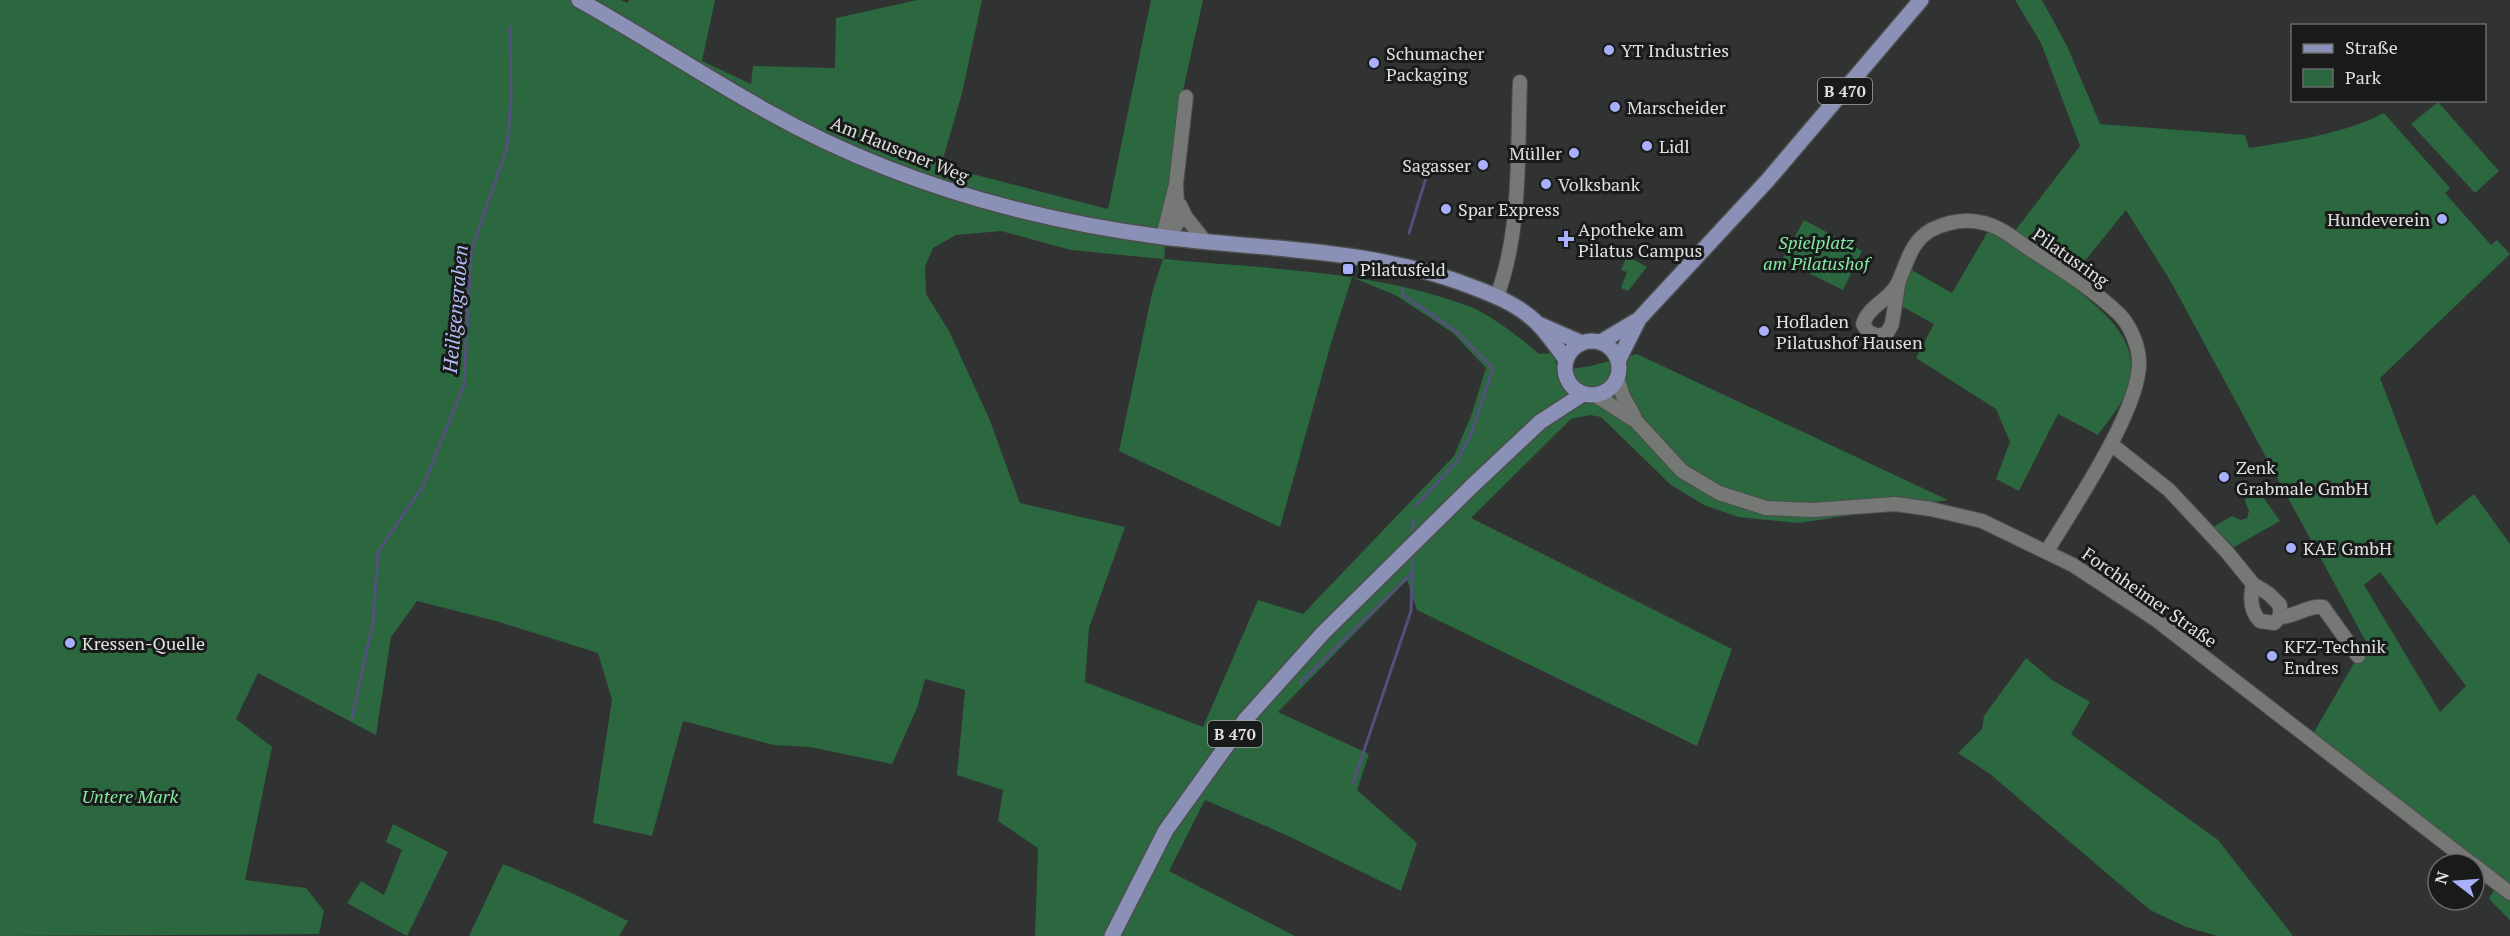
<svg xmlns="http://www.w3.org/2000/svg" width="2510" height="936" font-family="'PT Serif',serif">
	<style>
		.green { fill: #2b673f; fill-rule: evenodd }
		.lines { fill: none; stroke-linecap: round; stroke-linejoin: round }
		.stream { stroke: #544f7b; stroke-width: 3 }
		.minor-casing { stroke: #4c4e4c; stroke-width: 16 }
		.major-casing { stroke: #4c4e4c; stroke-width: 18 }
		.minor { stroke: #757875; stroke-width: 14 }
		.major { stroke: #8b90b6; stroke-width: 15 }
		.poi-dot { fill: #a8b0fc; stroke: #191b1a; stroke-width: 2 }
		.labels { text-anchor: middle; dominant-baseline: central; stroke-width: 6; stroke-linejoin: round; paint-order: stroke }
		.shield { fill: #191b1a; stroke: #a4a6a4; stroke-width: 1.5 }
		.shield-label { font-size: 16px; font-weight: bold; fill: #dfe1df }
		.poi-label { font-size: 18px; fill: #dfe1df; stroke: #191b1a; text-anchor: start }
		.street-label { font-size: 18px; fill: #dfe1df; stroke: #191b1a }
		.park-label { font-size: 18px; font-style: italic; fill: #84eaa2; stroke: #191b1a }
		.water-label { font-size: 20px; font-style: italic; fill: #b6bdf8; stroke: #191b1a }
	</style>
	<rect width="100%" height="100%" fill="#303331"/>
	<g class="green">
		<path d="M 0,0 L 620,0 L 628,3 L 629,0 L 715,0 L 702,61 L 751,84 L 753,66 L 835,68 L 836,18 L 917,0 L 982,0 L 962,93 L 941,166 L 1108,209 L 1151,0 L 1203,0 L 1175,127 L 1164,259 C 1266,269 1374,270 1471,307 C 1489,314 1524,340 1539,354 L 1553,353 L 1558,371 L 1590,366 L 1637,354 L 1948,500 L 1799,523 L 1738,517 L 1704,505 L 1671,485 L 1601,417 L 1590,415 L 1571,419 L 1471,518 L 1732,649 L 1697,746 L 1417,610 L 1407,580 L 1278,712 L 1369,754 L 1357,790 L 1417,843 L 1401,891 L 1284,834 L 1205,800 L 1169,871 L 1295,936 L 1035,936 L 1038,848 L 998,821 L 1003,790 L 957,775 L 965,690 L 925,679 L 917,708 L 892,764 L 810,747 L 773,745 L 683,721 L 652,836 L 593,823 L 612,700 L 598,653 L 496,621 L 417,601 L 391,637 L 376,735 L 258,673 L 236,719 L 272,747 L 245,880 L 306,888 L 324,911 L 319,934 L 0,936 ZM 1001,231 L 1071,250 L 1163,259 L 1152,293 L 1119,451 L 1280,527 L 1331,343 L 1352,277 L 1397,296 L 1453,333 L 1486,368 L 1471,416 L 1454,456 L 1303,614 L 1258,600 L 1203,727 L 1085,682 L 1089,628 L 1125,527 L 1020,503 L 989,418 L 949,331 L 926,294 L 925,267 L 933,248 L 956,235 Z"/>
		<path d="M 2015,0 L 2042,0 L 2067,46 L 2100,124 L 2245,135 L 2249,148 C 2294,141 2343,134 2384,113 L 2450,188 L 2445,193 L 2491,245 L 2497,240 L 2510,254 L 2380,378 L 2436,525 L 2474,494 L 2510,544 L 2510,920 L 2489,899 L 2494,889 L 2310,739 L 2354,663 L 2371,651 L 2171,282 L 2126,210 L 2068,282 C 2100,310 2144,338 2128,388 C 2124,402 2107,422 2098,435 L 2058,414 L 2019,491 L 1996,479 L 2010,442 L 1996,409 L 1916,358 L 1934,324 L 1901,306 L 1908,268 L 1952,293 L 1990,228 L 2008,240 L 2080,146 L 2041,43 ZM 2380,572 L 2466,686 L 2440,712 L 2364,585 Z"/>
		<polygon points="2438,102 2499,171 2475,193 2411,124"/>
		<polygon points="1804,220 1862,251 1843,290 1782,260"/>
		<polygon points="1627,256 1647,267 1628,291 1621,288 1627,272 1621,270"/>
		<polygon points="2263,497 2280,521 2234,547 2213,527 2232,516 2241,520 2247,518 2249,511 2245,501 2246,498"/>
		<polygon points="2026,658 2052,680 2090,702 2071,734 2218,840 2293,936 2217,936 2186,927 2150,910 1990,774 1958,753 1982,729 1984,716"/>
		<polygon points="393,824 448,852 407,936 347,903 361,881 384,895 402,850 386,842"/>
		<polygon points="503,864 574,894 628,921 619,936 469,936"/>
	</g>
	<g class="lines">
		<g class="stream">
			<polyline points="1409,233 1426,178"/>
			<polyline points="1402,289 1403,295 1457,332 1493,368 1471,434 1457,461 1416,506"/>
			<polyline points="1413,536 1413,519"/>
			<polyline points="1300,683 1412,573"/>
			<polyline points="352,718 373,622 378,552 423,486 464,385 471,251 507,148 511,99 510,27"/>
			<polyline points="1353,783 1411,611 1413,551"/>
		</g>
		<g class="minor-casing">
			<g id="minor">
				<polyline points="1180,205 1185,216 1204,240"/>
				<polyline points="1163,237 1175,188"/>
				<polyline points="1168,238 1178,222 1176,184 1186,97"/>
				<path d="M 1898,285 L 1892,324 L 1887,333 L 1878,336 L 1868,332 L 1863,324 C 1869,305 1890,300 1898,283 C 1907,264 1910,242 1931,230 C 1947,222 1966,218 1984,223 C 2001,227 2016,240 2031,250 C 2061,269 2093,289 2119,314 C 2130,325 2138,344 2139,360 C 2142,407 2073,508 2047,551"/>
				<path d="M 1497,296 C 1522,229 1517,152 1520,82"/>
				<polyline points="1617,378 1623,396 1634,416"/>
				<polyline points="1595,395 1636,421 1682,471 1719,493 1766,508 1813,510 1895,504 1931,509 1982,521 2073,565 2155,619 2472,864"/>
				<path d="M 2111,444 L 2169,490 L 2227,552 L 2253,584 L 2269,594 L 2280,605 L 2280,617 L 2274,623 L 2260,621 C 2250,611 2250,597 2253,584"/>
				<path d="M 2280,617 C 2295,617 2308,605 2323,607 L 2358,656"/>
				<polyline points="2474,865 2510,893"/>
			</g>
		</g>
		<g class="major-casing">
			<g id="major">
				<path d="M 579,0 C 642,35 702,75 765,110 C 887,179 1024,219 1163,237 C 1266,250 1372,248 1470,286 C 1494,295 1517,304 1536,322 C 1547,333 1557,347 1566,360"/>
				<polyline points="1541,325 1582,343"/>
				<circle cx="1592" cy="368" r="27"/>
				<polyline points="1601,342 1636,321"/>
				<polyline points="1618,361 1639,319 1767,181 1921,0"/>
				<polyline points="1112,936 1166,830 1245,720 1323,633 1471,487 1540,422 1583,394"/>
			</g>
		</g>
		<use href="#minor" class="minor"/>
		<use href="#major" class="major"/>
	</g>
	<g class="poi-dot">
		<circle cx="1609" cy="50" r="6"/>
		<circle cx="1374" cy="63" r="6"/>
		<circle cx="1615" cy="107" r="6"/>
		<circle cx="1647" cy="146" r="6"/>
		<circle cx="1574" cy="153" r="6"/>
		<circle cx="1483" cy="165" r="6"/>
		<circle cx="1546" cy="184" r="6"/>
		<circle cx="1446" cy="209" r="6"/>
		<circle cx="2442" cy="219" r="6"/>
		<path d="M1563 230h6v6h6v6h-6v6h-6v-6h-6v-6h6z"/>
		<rect x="1342" y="263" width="12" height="12" rx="3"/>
		<circle cx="1764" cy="331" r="6"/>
		<circle cx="2224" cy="477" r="6"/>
		<circle cx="2291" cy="548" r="6"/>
		<circle cx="70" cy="643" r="6"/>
		<circle cx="2272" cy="656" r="6"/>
	</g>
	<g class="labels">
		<g class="shield">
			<rect x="1818" y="78" width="54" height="26" rx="4.5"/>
			<rect x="1208" y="721" width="54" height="26" rx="4.5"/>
		</g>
		<g class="shield-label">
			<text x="1845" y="91">B 470</text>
			<text x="1235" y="734">B 470</text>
		</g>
		<g class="poi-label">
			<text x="1621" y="50">YT Industries</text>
			<text x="1386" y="53">Schumacher<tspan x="1386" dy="21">Packaging</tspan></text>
			<text x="1627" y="107">Marscheider</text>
			<text x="1659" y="146">Lidl</text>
			<text x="1562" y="153" text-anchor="end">Müller</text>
			<text x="1471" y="165" text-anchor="end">Sagasser</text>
			<text x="1558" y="184">Volksbank</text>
			<text x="1458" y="209">Spar Express</text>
			<text x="2430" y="219" text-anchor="end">Hundeverein</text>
			<text x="1578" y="229">Apotheke am<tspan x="1578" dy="21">Pilatus Campus</tspan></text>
			<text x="1360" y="269">Pilatusfeld</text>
			<text x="1776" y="321">Hofladen<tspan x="1776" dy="21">Pilatushof Hausen</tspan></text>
			<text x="2236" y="467">Zenk<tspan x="2236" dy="21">Grabmale GmbH</tspan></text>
			<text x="2303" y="548">KAE GmbH</text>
			<text x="82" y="643">Kressen-Quelle</text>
			<text x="2284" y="646">KFZ-Technik<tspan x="2284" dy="21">Endres</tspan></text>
		</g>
		<g class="street-label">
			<text transform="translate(900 149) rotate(22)">Am Hausener Weg</text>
			<text transform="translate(2071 257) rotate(35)">Pilatusring</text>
			<text transform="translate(2150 597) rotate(35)">Forchheimer Straße</text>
		</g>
		<g class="park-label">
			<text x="1816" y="242">Spielplatz<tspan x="1816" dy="21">am Pilatushof</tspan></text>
			<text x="130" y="796">Untere Mark</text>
		</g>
		<g class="water-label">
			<text transform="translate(455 309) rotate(-85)">Heiligengraben</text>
		</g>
	</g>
	<rect x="2291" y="24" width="195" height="78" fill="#191b1a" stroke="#686a69" stroke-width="1.5"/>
	<rect x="2303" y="44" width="30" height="9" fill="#8b90b6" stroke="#686a69" stroke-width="1.5"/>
	<text x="2345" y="54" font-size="18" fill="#dfe1df">Straße</text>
	<rect x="2303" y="69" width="30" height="18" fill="#2b673f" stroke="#686a69" stroke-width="1.5"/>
	<text x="2345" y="84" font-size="18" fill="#dfe1df">Park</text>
	<g transform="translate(2456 882) rotate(287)"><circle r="28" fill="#191b1a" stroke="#686a69" stroke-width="1.5"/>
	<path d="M0-4.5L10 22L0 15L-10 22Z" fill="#a8b0fc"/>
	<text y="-9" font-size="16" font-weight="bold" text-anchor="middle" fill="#dfe1df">N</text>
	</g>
</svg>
